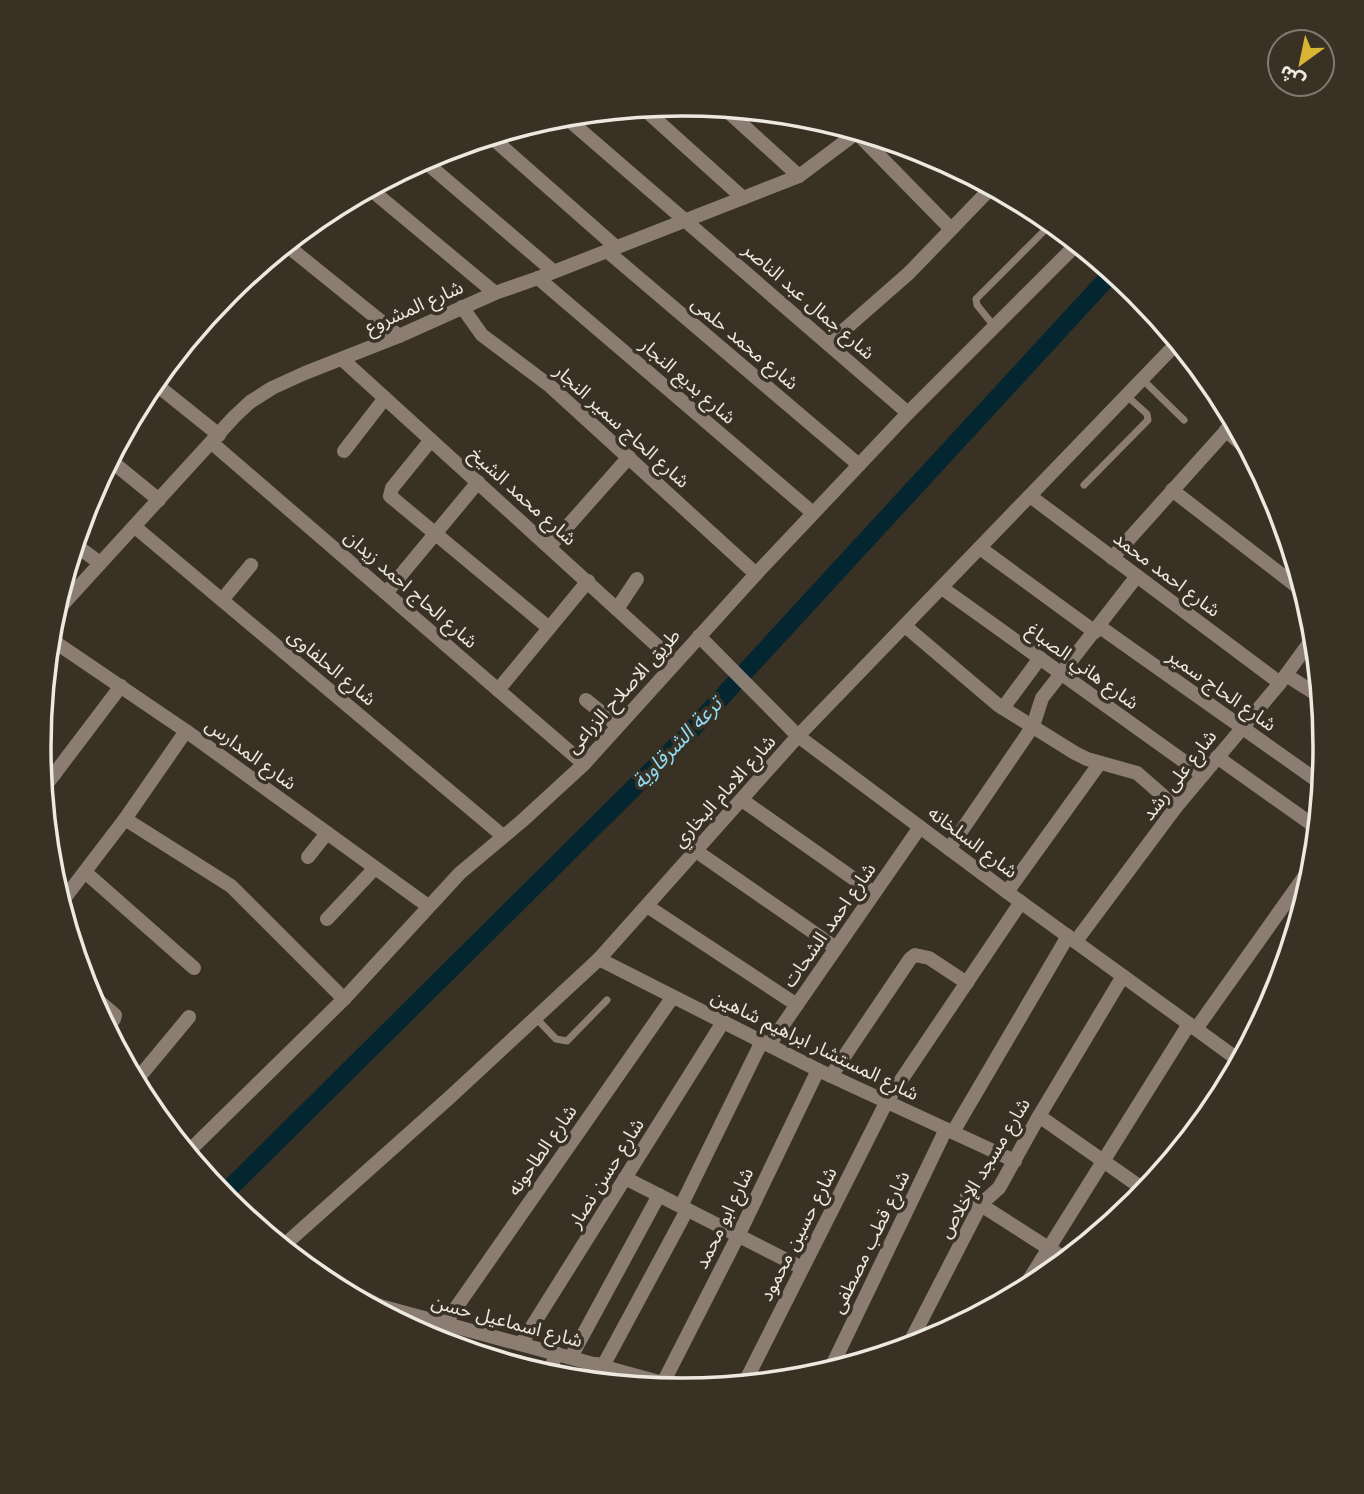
<svg xmlns="http://www.w3.org/2000/svg" width="1364" height="1494" font-family="'Libre Baskerville','Noto Sans Arabic',serif">
	<style>
		.lines { fill: none; stroke-linecap: round; stroke-linejoin: round }
		.canal { stroke: #032630; stroke-width: 18 }
		.service { stroke: #8b7d72; stroke-width: 7 }
		.minor { stroke: #8b7d72; stroke-width: 14 }
		.tertiary { stroke: #8b7d72; stroke-width: 14 }
		.labels { text-anchor: middle; dominant-baseline: central; stroke-width: 7; stroke-linejoin: round; paint-order: stroke }
		.street-label { font-size: 19px; fill: #ede8e0; stroke: #393124 }
		.water-label { font-size: 21px; font-style: italic; fill: #8edbf5; stroke: #393124 }
		.rim { fill: none; stroke: #ede8e0; stroke-width: 3.5 }
	</style>
	<rect width="100%" height="100%" fill="#393124"/>
	<g class="lines">
		<polyline class="canal" points="222,1196 685,737 1113,272"/>
		<g class="service">
			<polyline points="994,326 977,305 976,299 1052,223"/>
			<polyline points="1142,379 1184,420"/>
			<polyline points="1084,485 1148,420 1147,414 1127,396"/>
			<polyline points="536,1018 556,1039 567,1041 607,1000"/>
		</g>
		<g class="minor">
			<polyline points="642,107 743,198"/>
			<polyline points="723,107 799,176"/>
			<polyline points="563,115 908,413"/>
			<polyline points="857,133 951,229"/>
			<polyline points="490,136 616,247"/>
			<polyline points="423,160 553,271"/>
			<polyline points="369,188 495,293"/>
			<polyline points="285,244 399,336"/>
			<polyline points="607,251 859,465"/>
			<polyline points="538,278 813,513"/>
			<polyline points="462,307 482,335 550,386 756,574"/>
			<polyline points="828,344 909,273 992,187"/>
			<polyline points="343,360 675,662"/>
			<polyline points="153,382 219,435"/>
			<polyline points="1226,430 1251,453"/>
			<polyline points="431,440 392,488 390,496 549,628"/>
			<polyline points="212,443 584,764"/>
			<polyline points="344,451 385,398"/>
			<polyline points="110,460 159,500"/>
			<polyline points="1172,490 1304,592"/>
			<polyline points="1030,496 1280,683"/>
			<polyline points="135,527 503,836"/>
			<polyline points="74,544 100,563"/>
			<polyline points="550,546 629,457"/>
			<polyline points="980,548 1095,632"/>
			<polyline points="1112,558 1234,422"/>
			<polyline points="942,588 1203,775"/>
			<polyline points="386,593 478,482"/>
			<polyline points="222,600 251,565"/>
			<polyline points="617,609 637,579"/>
			<polyline points="53,615 234,417 250,402 272,388 305,373 399,336 495,293 538,278 799,176 859,131"/>
			<polyline points="905,626 998,705 1075,753 1087,759 1137,773 1176,807"/>
			<polyline points="1100,627 1322,784"/>
			<polyline points="699,636 798,736 1007,892 1240,1061"/>
			<polyline points="49,638 186,731 428,906"/>
			<polyline points="1286,675 1321,697"/>
			<polyline points="498,690 588,581"/>
			<polyline points="586,700 618,726"/>
			<polyline points="1003,708 1040,658"/>
			<polyline points="1217,757 1317,828"/>
			<polyline points="40,766 54,775"/>
			<polyline points="43,789 121,686"/>
			<polyline points="742,800 874,893"/>
			<polyline points="125,819 231,886 344,999"/>
			<polyline points="949,849 1033,726 1042,698 1137,576"/>
			<polyline points="696,851 836,948"/>
			<polyline points="308,857 327,833"/>
			<polyline points="85,872 194,968"/>
			<polyline points="1007,892 1100,763"/>
			<polyline points="60,904 125,819 186,731"/>
			<polyline points="647,906 797,1005"/>
			<polyline points="327,919 375,868"/>
			<polyline points="1076,941 1176,807 1280,683 1315,635"/>
			<polyline points="599,959 818,1070 1015,1161"/>
			<polyline points="86,990 115,1015 114,1019 106,1029"/>
			<polyline points="1196,1029 1314,863"/>
			<polyline points="769,1045 920,827"/>
			<polyline points="831,1076 910,959 915,955 929,958 967,983"/>
			<polyline points="135,1082 189,1017"/>
			<polyline points="1039,1116 1146,1191"/>
			<polyline points="953,1132 1068,936"/>
			<polyline points="1186,1143 1238,1060"/>
			<polyline points="187,1153 344,999 460,873 522,821 584,764 756,574 908,413 1078,243"/>
			<polyline points="625,1178 802,1268"/>
			<polyline points="967,1196 1067,1260"/>
			<polyline points="681,1206 762,1041"/>
			<polyline points="283,1246 356,1294 380,1306 663,1383 694,1389"/>
			<polyline points="1022,1291 1189,1024"/>
			<polyline points="444,1325 672,998"/>
			<polyline points="521,1344 723,1022"/>
			<polyline points="907,1348 976,1214 981,1204 999,1188 1039,1116 1123,976"/>
			<polyline points="571,1357 659,1195"/>
			<polyline points="603,1366 687,1210"/>
			<polyline points="829,1372 946,1129"/>
			<polyline points="549,1376 556,1353"/>
			<polyline points="590,1381 597,1364"/>
			<polyline points="663,1383 738,1236 818,1070"/>
			<polyline points="744,1384 887,1101 1021,902"/>
		</g>
		<polyline class="tertiary" points="282,1247 449,1098 599,959 798,736 1178,342"/>
	</g>
	<g class="labels">
		<g class="street-label">
			<text transform="translate(809 301) rotate(41)">شارع جمال عبد الناصر</text>
			<text transform="translate(414 307) rotate(-24)">شارع المشروع</text>
			<text transform="translate(745 343) rotate(40)">شارع محمد حلمى</text>
			<text transform="translate(688 381) rotate(41)">شارع بديع النجار</text>
			<text transform="translate(622 426) rotate(42)">شارع الحاج سمير النجار</text>
			<text transform="translate(523 496) rotate(42)">شارع محمد الشيخ</text>
			<text transform="translate(1167 574) rotate(37)">شارع احمد محمد</text>
			<text transform="translate(411 589) rotate(41)">شارع الحاج احمد زيدان</text>
			<text transform="translate(1083 666) rotate(36)">شارع هاني الصباغ</text>
			<text transform="translate(332 667) rotate(40)">شارع الحلفاوى</text>
			<text transform="translate(1222 690) rotate(35)">شارع الحاج سمير</text>
			<text transform="translate(623 691) rotate(-48)">طريق الاصلاح الزراعى</text>
			<text transform="translate(251 754) rotate(36)">شارع المدارس</text>
			<text transform="translate(1179 775) rotate(-52)">شارع على رشد</text>
			<text transform="translate(724 791) rotate(-48)">شارع الامام البخاري</text>
			<text transform="translate(973 842) rotate(37)">شارع السلخانه</text>
			<text transform="translate(829 925) rotate(-55)">شارع احمد الشحات</text>
			<text transform="translate(815 1045) rotate(26)">شارع المستشار ابراهيم شاهين</text>
			<text transform="translate(542 1150) rotate(-55)">شارع الطاحونه</text>
			<text transform="translate(984 1168) rotate(-59)">شارع مسجد الإخلاص</text>
			<text transform="translate(606 1173) rotate(-58)">شارع حسن نصار</text>
			<text transform="translate(724 1218) rotate(-64)">شارع ابو محمد</text>
			<text transform="translate(798 1234) rotate(-63)">شارع حسين محمود</text>
			<text transform="translate(870 1242) rotate(-64)">شارع قطب مصطفى</text>
			<text transform="translate(507 1321) rotate(15)">شارع اسماعيل حسن</text>
		</g>
		<g class="water-label">
			<text transform="translate(677 743) rotate(-46)">ترعة الشرقاوية</text>
		</g>
	</g>
	<path d="M0 0H1364V1494H0ZM51 747a631 631 0 1 1 1262 0a631 631 0 1 1-1262 0Z" fill="#393124" fill-rule="evenodd"/>
	<path class="rim" d="M51 747a631 631 0 1 1 1262 0a631 631 0 1 1-1262 0Z"/>
	<g transform="translate(1301 63) rotate(213)"><circle r="33" fill="#393124" stroke="#817a6f" stroke-width="2"/>
	<path d="M0-5L12 26L0 18L-12 26Z" fill="#d8b434"/>
	<text y="-10" font-size="19" font-weight="bold" text-anchor="middle" fill="#ede8e0">ش</text>
	</g>
</svg>
